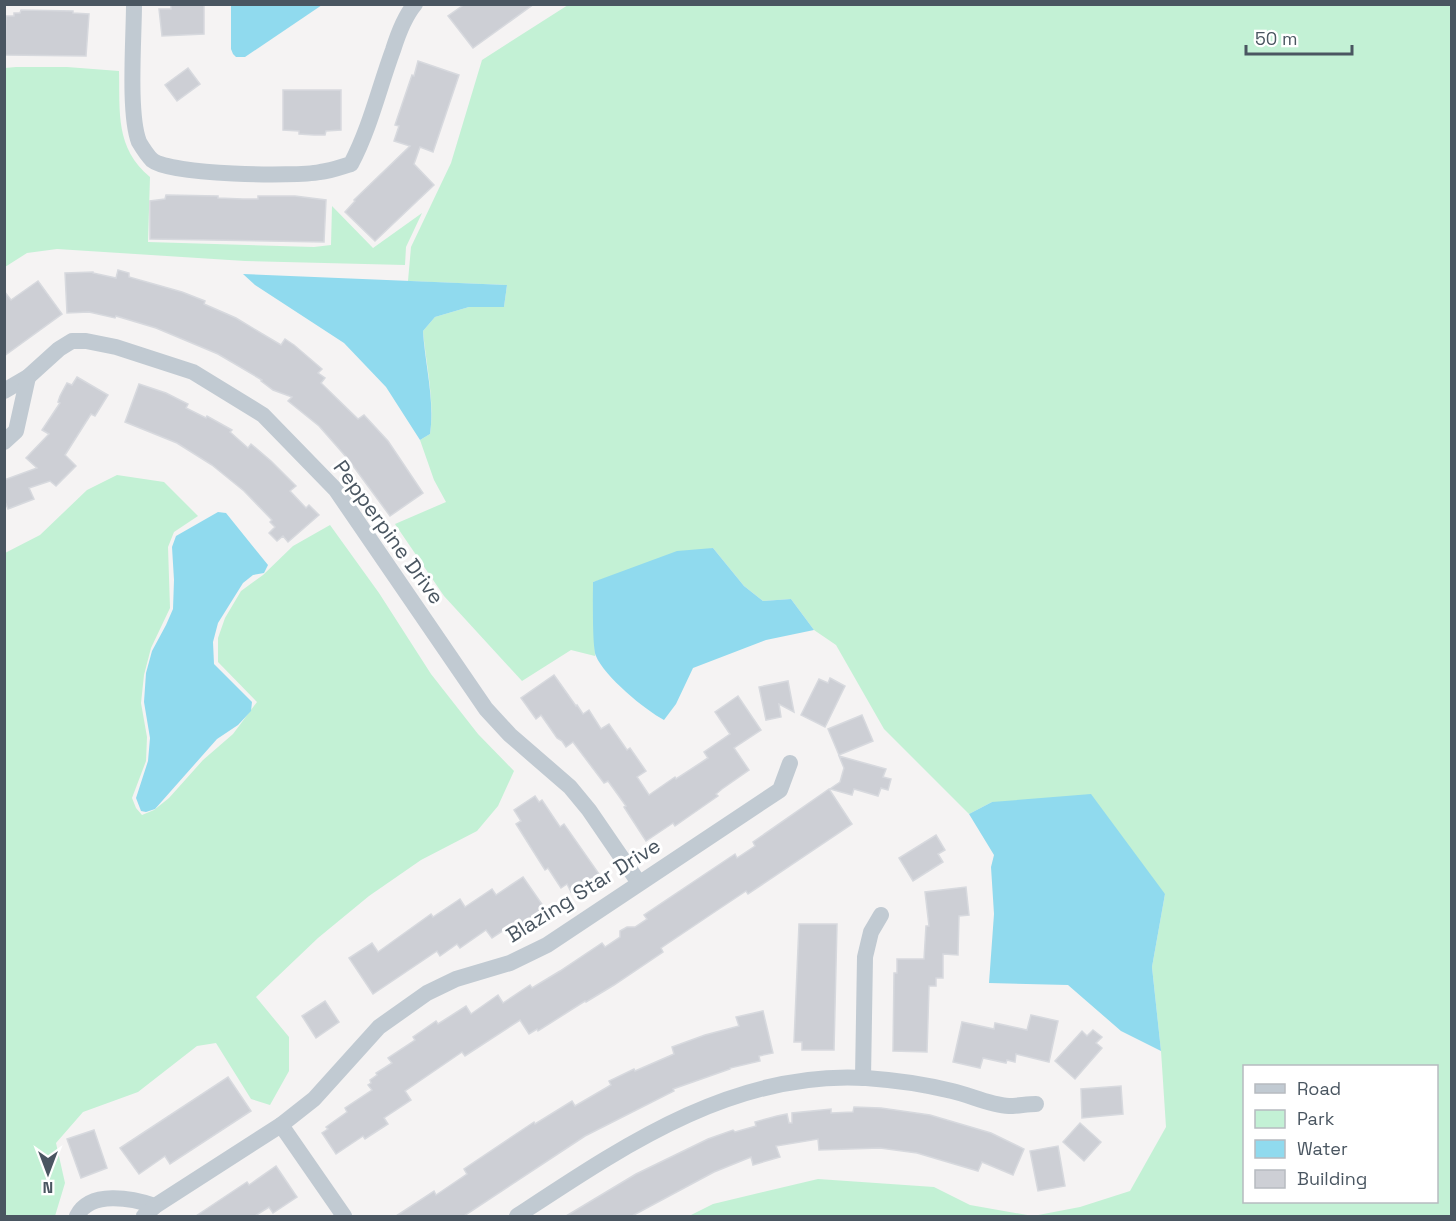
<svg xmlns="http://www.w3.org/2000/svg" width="1456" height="1221" font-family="'Space Grotesk',sans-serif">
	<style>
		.green { fill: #c3f1d5; fill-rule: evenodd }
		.water { fill: #90daee }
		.building { fill: #cdcfd5; stroke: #d7d9de; stroke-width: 1.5 }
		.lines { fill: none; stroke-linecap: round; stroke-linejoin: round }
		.minor { stroke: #c1cad2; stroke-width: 16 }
		.labels { text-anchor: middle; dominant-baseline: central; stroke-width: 6; stroke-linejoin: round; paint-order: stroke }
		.street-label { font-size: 21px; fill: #4a5661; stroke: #fff }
	</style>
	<rect width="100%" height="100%" fill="#f5f3f3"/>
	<g class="green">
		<path d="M 568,5 L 1451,5 L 1451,1216 L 689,1216 L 713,1204 L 818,1179 L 934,1187 L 970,1205 L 1033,1216 L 1080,1207 L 1130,1191 L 1166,1127 L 1161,1051 L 1152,967 L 1165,894 L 992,802 L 969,814 L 884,729 L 836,645 L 814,630 L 791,599 L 763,601 L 744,586 L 713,548 L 593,582 L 595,656 L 571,650 L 522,681 L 444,596 L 395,524 L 446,502 L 434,480 L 420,440 L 430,434 C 435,400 426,365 423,331 L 435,317 L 469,307 L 504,307 L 507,285 L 408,281 L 411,247 L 451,163 L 482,60 ZM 1244,1066 L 1436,1066 L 1436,1202 L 1244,1202 Z"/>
		<path d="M 16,67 L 67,67 L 119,71 C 120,112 115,148 150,177 L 148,242 L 314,247 L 331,245 L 332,206 L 373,248 L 422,213 L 406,247 L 405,265 L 245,261 L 57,249 L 27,253 L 5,267 L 5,68 Z"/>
		<polygon points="117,475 164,482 198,516 174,532 168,547 170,608 151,648 144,675 141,703 147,737 146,761 132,798 136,808 142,815 154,810 169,798 203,760 233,734 257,702 218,662 218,638 225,618 241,591 263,575 293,546 330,525 379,593 431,674 478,734 514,771 498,806 477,831 421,860 369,896 318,938 256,997 289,1037 289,1071 270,1105 251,1099 216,1043 197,1046 138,1092 83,1112 56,1143 65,1183 55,1216 5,1216 5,553 40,535 87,490"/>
	</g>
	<g class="water">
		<polygon points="231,5 231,4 322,5 245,57 236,57 233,54 231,49"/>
		<path d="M 243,274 L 507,285 L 504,307 L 469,307 L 435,317 L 423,331 C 425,365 435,400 430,434 L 420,440 L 386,387 L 344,343 L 255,285 Z"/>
		<polygon points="218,512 226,513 268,565 264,573 253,575 243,583 218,623 213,642 214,664 252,702 251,711 238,725 217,739 155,809 146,812 141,811 136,798 148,761 150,738 144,702 146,673 152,651 166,625 173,609 174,580 172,547 176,536"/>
		<path d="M 713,548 L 744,586 L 763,601 L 791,599 L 814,630 L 766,640 L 693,668 L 676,704 L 664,720 C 645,710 604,676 596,656 C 592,647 593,595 593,582 L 677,551 Z"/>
		<polygon points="1091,794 1165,894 1152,967 1161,1051 1121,1031 1068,985 989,983 994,914 991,867 994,855 969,814 992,802"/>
	</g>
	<g class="building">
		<polygon points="171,4 204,4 204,34 162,36 159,9 171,9"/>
		<polygon points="465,4 534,4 473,48 448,16"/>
		<polygon points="21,10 73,11 73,13 89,14 86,56 5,55 6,16 14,16 14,13 20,13"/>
		<polygon points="418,61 459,75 433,152 420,147 414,164 434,185 375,241 345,212 355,201 354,200 410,146 394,141 399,126 395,125 412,75 414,76"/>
		<polygon points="188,68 200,84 177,101 165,85"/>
		<polygon points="283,90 341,90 341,130 326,131 325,135 314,135 299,134 299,131 283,130"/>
		<polygon points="166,195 218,196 218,198 243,199 258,199 258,196 295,196 326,200 324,242 150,239 150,201 165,199"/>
		<polygon points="118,270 129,273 129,277 182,292 205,301 204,304 236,318 281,345 285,339 294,345 322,369 318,373 325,378 321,383 358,419 364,415 388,441 423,493 390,516 348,459 319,426 288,401 292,397 273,390 261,381 262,380 218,354 156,328 116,316 115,318 89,312 67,313 65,273 93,272 93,273 116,278"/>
		<polygon points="38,281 62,314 4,356 4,291 11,300"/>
		<polygon points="77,377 108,395 95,416 91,414 65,455 76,466 56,486 50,481 29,488 34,499 8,509 4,499 4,480 37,468 26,458 49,434 42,430 60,403 58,402 60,396 67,383 72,385"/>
		<polygon points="139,384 166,393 188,404 186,408 206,418 207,416 232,430 230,432 248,448 251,444 271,461 296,486 290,491 306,508 309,505 319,515 288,542 283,536 277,541 269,533 275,527 270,522 272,520 244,491 212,465 177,443 125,422"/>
		<polygon points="554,675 576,706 577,705 583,714 589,710 601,729 609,724 627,750 630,748 646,771 637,777 649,795 675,777 676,779 708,758 704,752 730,734 715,712 738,696 761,730 734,748 749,770 722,789 716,794 718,796 685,819 675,826 673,823 646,841 624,807 626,806 608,781 604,783 573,742 566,747 562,741 557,738 541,715 536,719 521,698"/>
		<polygon points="830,678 845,686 825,727 801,715 819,679 828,683"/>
		<polygon points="788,681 794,712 779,704 781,717 766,720 759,687"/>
		<polygon points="862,715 873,741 839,755 828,729"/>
		<polygon points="839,756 886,769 883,777 891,779 888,790 881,788 878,796 854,789 852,795 830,789 840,782 844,768"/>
		<polygon points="829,789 852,824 748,894 746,891 719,909 661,948 663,952 614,985 586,1002 585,1001 538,1031 537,1029 529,1034 520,1020 465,1056 462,1052 405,1091 411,1100 384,1118 388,1124 365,1139 363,1136 336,1154 322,1133 328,1129 326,1127 347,1112 345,1108 372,1090 368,1085 371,1083 370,1080 377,1075 376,1073 392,1063 388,1058 415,1040 413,1037 436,1021 438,1024 466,1006 471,1014 498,995 503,1003 530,985 532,988 560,971 602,943 605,947 620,937 620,931 627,927 635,927 647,919 644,915 735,854 737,858 755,846 753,842"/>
		<polygon points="535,796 539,802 542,800 560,827 564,824 599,874 571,892 567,884 561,888 548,868 545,870 516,824 521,821 514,810"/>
		<polygon points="936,835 945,850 938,854 943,862 913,881 899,858"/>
		<polygon points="523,877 546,910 523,926 519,920 492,938 486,930 460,948 457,944 440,956 437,951 373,994 349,958 372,943 378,952 431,914 433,917 460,899 465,907 492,889 496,895"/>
		<polygon points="966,887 969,915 959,916 958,955 943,954 943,978 936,978 936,986 929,986 927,1052 893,1051 894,973 897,973 897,959 924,959 926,926 929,926 925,892"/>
		<polygon points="799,924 837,924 834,1050 802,1050 802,1042 794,1042"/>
		<polygon points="325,1001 339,1022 316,1038 302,1016"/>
		<polygon points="763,1011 773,1053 759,1056 760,1061 730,1068 730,1069 673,1089 674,1091 585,1136 464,1216 396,1216 434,1191 436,1195 467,1174 464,1169 534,1122 535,1124 572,1101 575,1106 611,1085 609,1081 634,1069 635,1071 674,1054 672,1047 705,1035 739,1026 736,1017"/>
		<polygon points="1031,1015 1058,1021 1049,1062 1016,1054 1015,1062 1007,1060 1006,1063 983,1058 980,1068 953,1062 962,1022 994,1029 995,1023 1027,1030"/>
		<polygon points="1093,1030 1102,1037 1096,1043 1102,1048 1075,1079 1055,1061 1082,1031 1087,1036"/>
		<polygon points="228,1077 251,1111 170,1164 165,1156 139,1174 120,1148"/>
		<polygon points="1121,1086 1123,1114 1082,1118 1081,1089"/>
		<polygon points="854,1107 881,1108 930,1115 991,1133 1024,1149 1013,1175 982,1162 978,1171 917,1153 880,1148 819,1150 818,1139 776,1146 780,1157 753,1165 751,1157 714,1172 632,1216 566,1216 636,1174 708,1139 733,1130 735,1132 756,1126 755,1122 777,1116 787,1114 789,1123 792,1123 792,1113 831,1109 831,1113 853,1112"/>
		<polygon points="1080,1123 1101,1142 1084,1161 1063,1142"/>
		<polygon points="94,1130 107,1168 81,1178 67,1139"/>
		<polygon points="1058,1146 1065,1186 1038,1191 1030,1151"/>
		<polygon points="276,1166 297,1197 273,1213 269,1207 255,1216 196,1216 247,1182 249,1185"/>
	</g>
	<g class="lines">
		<g class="minor">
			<path d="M 134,4 C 134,38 128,114 139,142 C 142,147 148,156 152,160 C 170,175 295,177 320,172 C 331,171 341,167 351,164 C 370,128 379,88 393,50 C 398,34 404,17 415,4"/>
			<polyline points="4,391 28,377 59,349 72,341 86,341 116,347 193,372 263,415 336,490 486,709 510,735 570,787 589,810 639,883"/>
			<polyline points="4,442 16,431 28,377"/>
			<polyline points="863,1078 865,957 871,932 881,915"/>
			<polyline points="281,1125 344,1216"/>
			<path d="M 77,1216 C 90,1190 132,1198 155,1206"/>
			<polyline points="144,1216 155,1206 281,1125 314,1099 379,1027 427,993 456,979 510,963 547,945 780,790 790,763"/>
			<path d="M 517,1216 C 622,1147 733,1070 866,1078 C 896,1080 923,1084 952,1091 C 970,1095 990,1105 1009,1106 C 1018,1106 1027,1104 1036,1104"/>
		</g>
	</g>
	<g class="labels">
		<g class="street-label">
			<text transform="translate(389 532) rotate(54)">Pepperpine Drive</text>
			<text transform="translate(583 890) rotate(-32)">Blazing Star Drive</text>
		</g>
	</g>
	<rect width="1456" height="1221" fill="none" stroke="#4a5661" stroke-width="12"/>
	<rect x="1243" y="1065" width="195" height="138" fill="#ffffff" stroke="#b7bbc0" stroke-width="1.5"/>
	<rect x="1255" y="1084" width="30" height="9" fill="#c1cad2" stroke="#b7bbc0" stroke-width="1.5"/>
	<text x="1297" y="1095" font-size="18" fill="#4a5661">Road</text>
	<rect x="1255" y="1110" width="30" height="18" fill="#c3f1d5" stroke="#b7bbc0" stroke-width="1.5"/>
	<text x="1297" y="1125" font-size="18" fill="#4a5661">Park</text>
	<rect x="1255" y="1140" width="30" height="18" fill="#90daee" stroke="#b7bbc0" stroke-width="1.5"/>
	<text x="1297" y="1155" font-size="18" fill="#4a5661">Water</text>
	<rect x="1255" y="1170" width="30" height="18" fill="#cdcfd5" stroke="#b7bbc0" stroke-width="1.5"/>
	<text x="1297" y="1185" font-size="18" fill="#4a5661">Building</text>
	<g transform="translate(48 1173) rotate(180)" stroke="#ffffff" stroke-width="4.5" paint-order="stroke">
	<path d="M0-4.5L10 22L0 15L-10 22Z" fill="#4a5661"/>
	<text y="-9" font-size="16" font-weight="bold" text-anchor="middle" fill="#4a5661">N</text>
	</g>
	<path d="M1246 45v9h106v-9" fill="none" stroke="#4a5661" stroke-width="3"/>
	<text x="1255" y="45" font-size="18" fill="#4a5661" stroke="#ffffff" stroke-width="4.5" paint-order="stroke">50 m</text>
</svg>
